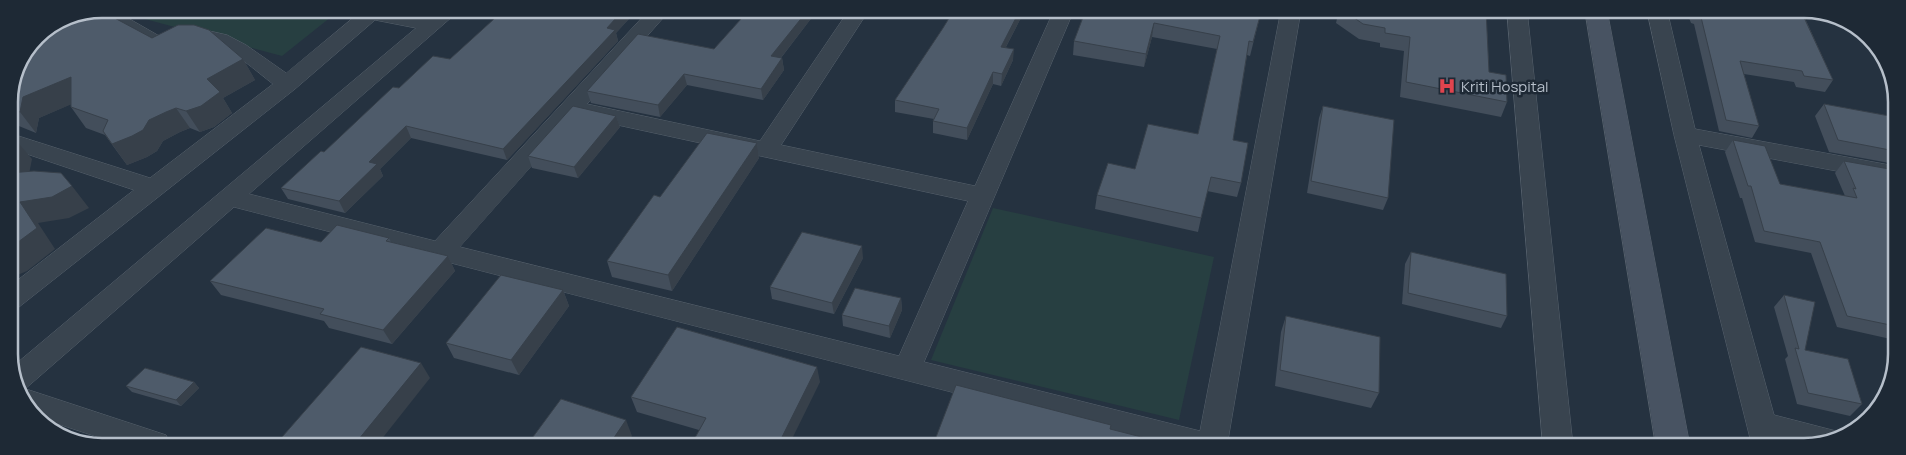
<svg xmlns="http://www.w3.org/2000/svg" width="1906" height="455" font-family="Manrope,sans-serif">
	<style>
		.green { fill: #273f41 }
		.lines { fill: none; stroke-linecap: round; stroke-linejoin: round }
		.street-casing { stroke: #57626d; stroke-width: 1 }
		.secondary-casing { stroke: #57626d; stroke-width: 1 }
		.street { fill: #39444f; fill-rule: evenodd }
		.secondary { fill: #485362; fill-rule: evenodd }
		.wall { fill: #434e5b }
		.shaded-wall { fill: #37404a }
		.building { fill: #4e5b6a; stroke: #37404a }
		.labels { text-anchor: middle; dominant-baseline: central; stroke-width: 5; stroke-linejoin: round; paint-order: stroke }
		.poi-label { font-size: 15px; fill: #b6bfca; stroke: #1e2935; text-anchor: start }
		.rim { fill: none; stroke: #b6bfca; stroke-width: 2.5 }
	</style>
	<rect width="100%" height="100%" fill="#253240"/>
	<g class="green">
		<polygon points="108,9 341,9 282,56"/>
		<polygon points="993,208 1214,257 1179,420 931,360"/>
	</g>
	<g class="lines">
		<g class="street-casing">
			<g id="street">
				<path d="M 364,9 L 386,9 L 428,18 L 439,9 L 461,9 L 249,194 L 435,241 L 650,9 L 671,9 L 587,104 L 760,141 L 849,10 L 869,10 L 781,145 L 975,186 L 1054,10 L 1074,10 L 924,362 L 1200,431 L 1281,10 L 1301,10 L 1227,446 L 1157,445 L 234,207 L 25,389 L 21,391 L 11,372 L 11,368 L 416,28 L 375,20 L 295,89 L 19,307 L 10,310 L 10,286 L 134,190 L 9,148 L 9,133 L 150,178 L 273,84 C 256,71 232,49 212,43 C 194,38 176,52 158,49 C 142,47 131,34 117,28 C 109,24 98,24 93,17 L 96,13 L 103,11 L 126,17 L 161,37 L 205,30 L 227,35 L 246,45 L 286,73 ZM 576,116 L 968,201 L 899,356 L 460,247 Z"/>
				<polygon points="1507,10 1527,10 1573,446 1543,446"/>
				<path d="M 1647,10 L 1667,10 L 1695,129 L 1895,166 L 1895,182 L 1699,145 L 1774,415 L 1836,431 L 1838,435 C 1813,445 1808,449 1781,442 L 1782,446 L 1752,446 L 1674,135 Z"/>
				<polygon points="26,389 166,435 170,444 119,444 34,416 21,391"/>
			</g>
		</g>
		<g class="secondary-casing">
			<polygon id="secondary" points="1585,10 1607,10 1690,446 1656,446"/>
		</g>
		<use href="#street" class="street"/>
		<use href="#secondary" class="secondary"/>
	</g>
	<g class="wall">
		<polygon points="483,9 638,9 616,33 618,41 507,160 411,138 380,169 383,176 345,213 288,199 281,188 324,152 450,59 498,16 485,14"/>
		<polygon points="750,9 823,10 818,17 813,16 781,58 782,58 784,70 763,100 687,85 660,117 591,103 587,91 714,49"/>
		<polygon points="1025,10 1006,47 1013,60 1001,86 993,84 967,140 933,133 933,121 934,119 895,112 895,100"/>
		<polygon points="1339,10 1486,10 1489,72 1507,102 1501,117 1400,97 1404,51 1380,47 1380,43 1359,39 1336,23"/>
		<polygon points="1686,10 1823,11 1846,23 1804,16 1833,80 1825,92 1796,87 1794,82 1744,74 1759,126 1752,138 1719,131 1694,24 1691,23"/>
		<polygon points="1090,13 1260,16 1250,56 1247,55 1233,140 1241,183 1237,197 1207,191 1198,232 1095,209 1097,195 1135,169 1198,134 1217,49 1152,37 1144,67 1073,55 1074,41"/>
		<polygon points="109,15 152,38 243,59 255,80 223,98 232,113 214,127 200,132 190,128 180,132 163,141 157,151 147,157 127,165 105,135 86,128 71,107 71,104 39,118 36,133 9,122 9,96"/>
		<polygon points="1865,33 1870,36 1895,83 1895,91"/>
		<polygon points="1824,104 1895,117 1895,166 1895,164 1829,152 1815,116"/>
		<polygon points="1323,106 1388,198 1383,210 1307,193 1319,118"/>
		<polygon points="616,116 620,127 578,178 532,168 528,156"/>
		<polygon points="1733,140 1780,184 1845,196 1835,173 1844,161 1895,170 1895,340 1837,327 1811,253 1755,242 1742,198 1740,198 1725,152"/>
		<polygon points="757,143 759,158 672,291 612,277 607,261 660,197"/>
		<polygon points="389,238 391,242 448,256 455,271 392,344 329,328 324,321 221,295 210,281 321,242"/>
		<polygon points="1411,252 1507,316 1501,328 1402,304 1405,264"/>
		<polygon points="863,258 834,314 772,299 770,287"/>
		<polygon points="563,290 569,306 519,375 454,358 446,343"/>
		<polygon points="1784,295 1805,350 1862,404 1850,416 1797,404 1785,359 1788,356 1774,307"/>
		<polygon points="901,298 902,310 890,338 843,326 842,315"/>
		<polygon points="1286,316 1379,393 1371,408 1275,386 1281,332"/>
		<polygon points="194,382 199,388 181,406 132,392 126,386"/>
		<polygon points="820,382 699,430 637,412 631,397"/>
		<polygon points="1874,402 1877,403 1865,424 1862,414"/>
	</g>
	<g class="shaded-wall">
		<polygon points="624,9 638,9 616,33 618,41 507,160 503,149 607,28"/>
		<polygon points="808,10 812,10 813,16 773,68 771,56"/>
		<polygon points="817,10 823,10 818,17"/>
		<polygon points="1020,10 1025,10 1000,58 1001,47"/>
		<polygon points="1154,23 1152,37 1144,67 1146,54"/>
		<polygon points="1014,49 1013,60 1001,86 1002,74"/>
		<polygon points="782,58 784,70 763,100 761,89"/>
		<polygon points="243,59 255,80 223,98 232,113 214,127 200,132 186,111 207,79"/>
		<polygon points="993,72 993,84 967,140 967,128"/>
		<polygon points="684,74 687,85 660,117 658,105"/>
		<polygon points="71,77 86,98 39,118 36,133 20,112 23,97"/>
		<polygon points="176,108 190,128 180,132 163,141 157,151 147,157 127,165 112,144 149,120 166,112"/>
		<polygon points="616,116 620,127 578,178 574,167"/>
		<polygon points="406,126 411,138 380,169 383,176 345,213 339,201 369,162"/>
		<polygon points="14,138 32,159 25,194 9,176 9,163"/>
		<polygon points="757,143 759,158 672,291 668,275"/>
		<polygon points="72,186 89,208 69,218 38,223 55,249 27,271 15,276 10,271 10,248 20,202"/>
		<polygon points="862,246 863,258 834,314 832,303"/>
		<polygon points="448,256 455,271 392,344 383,330"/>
		<polygon points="563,290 569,306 519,375 511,360"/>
		<polygon points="901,298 902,310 890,338 889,326"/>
		<polygon points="421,363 430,378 377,445 354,445"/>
		<polygon points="817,367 820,382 789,445 778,445"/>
		<polygon points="194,382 199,388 181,406 176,400"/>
		<polygon points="626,420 632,436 626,445 609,445"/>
	</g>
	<g class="building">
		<polygon points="101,9 109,15 152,38 178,25 194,25 209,30 243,59 207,79 220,92 201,106 186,111 176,108 166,112 149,120 143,130 132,136 112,144 103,131 108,120 71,107 71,77 23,97 20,112 9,108 9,96 36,36 66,16"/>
		<polygon points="505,9 624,9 607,28 615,30 503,149 406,126 369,162 377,164 339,201 281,188 321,151 324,152 393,87 399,88 433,56 450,59"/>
		<polygon points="750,9 808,10 771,56 782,58 761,89 684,74 658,105 587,91 638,34 714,49"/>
		<polygon points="954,10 1020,10 1001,47 1014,49 1002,74 993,72 967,128 933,121 939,109 895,100 943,28"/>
		<polygon points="1091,10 1225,10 1260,16 1253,42 1249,41 1233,140 1248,143 1241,183 1211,177 1201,218 1097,195 1108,163 1135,169 1148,124 1198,134 1220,36 1154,23 1146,54 1074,41 1085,12 1090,13"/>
		<polygon points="1343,10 1486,10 1489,72 1506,75 1507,102 1406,82 1410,37 1385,33 1385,28 1363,24"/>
		<polygon points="1697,10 1801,11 1833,80 1804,76 1802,71 1740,61 1759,126 1726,120 1700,13 1697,12"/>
		<polygon points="1824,104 1895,117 1895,151 1838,140"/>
		<polygon points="573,106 616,116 574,167 528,156"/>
		<polygon points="1323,106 1394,120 1388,198 1311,181"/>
		<polygon points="707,133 757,143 668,275 607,261 654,195 660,197"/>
		<polygon points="14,138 9,163 9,140"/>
		<polygon points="1733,140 1765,146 1780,184 1857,198 1853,188 1856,189 1844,161 1895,170 1895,216 1891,215 1895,224 1895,326 1847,316 1820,242 1764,231 1751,186 1748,186"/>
		<polygon points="34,171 61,173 72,186 52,197 20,202 37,228 10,248 9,173"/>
		<polygon points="337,225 389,238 386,241 448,256 383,330 320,314 324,309 210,281 266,228 321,242"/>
		<polygon points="802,232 862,246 832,303 770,287"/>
		<polygon points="1411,252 1506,274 1507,316 1408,293"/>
		<polygon points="501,275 563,290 511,360 446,343"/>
		<polygon points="855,288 901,298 889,326 842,315"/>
		<polygon points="1784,295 1815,302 1805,350 1848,359 1862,404 1808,393 1795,348 1799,349"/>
		<polygon points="1286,316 1380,337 1379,393 1280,370"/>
		<polygon points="677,327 817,367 778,445 691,445 706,418 631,397"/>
		<polygon points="361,347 421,363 354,445 275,445"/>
		<polygon points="145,368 194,382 176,400 126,386"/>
		<polygon points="956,385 1111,425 1110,429 1173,445 933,445"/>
		<polygon points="561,399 626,420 609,445 527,445"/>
		<polygon points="1874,402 1877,403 1875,407"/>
	</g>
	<defs>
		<g id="hospital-bare" transform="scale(1.35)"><path d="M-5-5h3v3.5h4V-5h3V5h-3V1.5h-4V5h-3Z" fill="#e0444e" stroke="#1e2935" stroke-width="2.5" paint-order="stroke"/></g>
	</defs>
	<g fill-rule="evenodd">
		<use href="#hospital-bare" x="1447" y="86"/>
	</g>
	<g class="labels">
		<g class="poi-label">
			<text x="1461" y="86">Kriti Hospital</text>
		</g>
	</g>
	<path d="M0 0H1906V455H0ZM102 18H1804A84 84 0 0 1 1888 102V354A84 84 0 0 1 1804 438H102A84 84 0 0 1 18 354V102A84 84 0 0 1 102 18Z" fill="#1e2935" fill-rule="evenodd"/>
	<path class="rim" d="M102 18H1804A84 84 0 0 1 1888 102V354A84 84 0 0 1 1804 438H102A84 84 0 0 1 18 354V102A84 84 0 0 1 102 18Z"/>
</svg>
